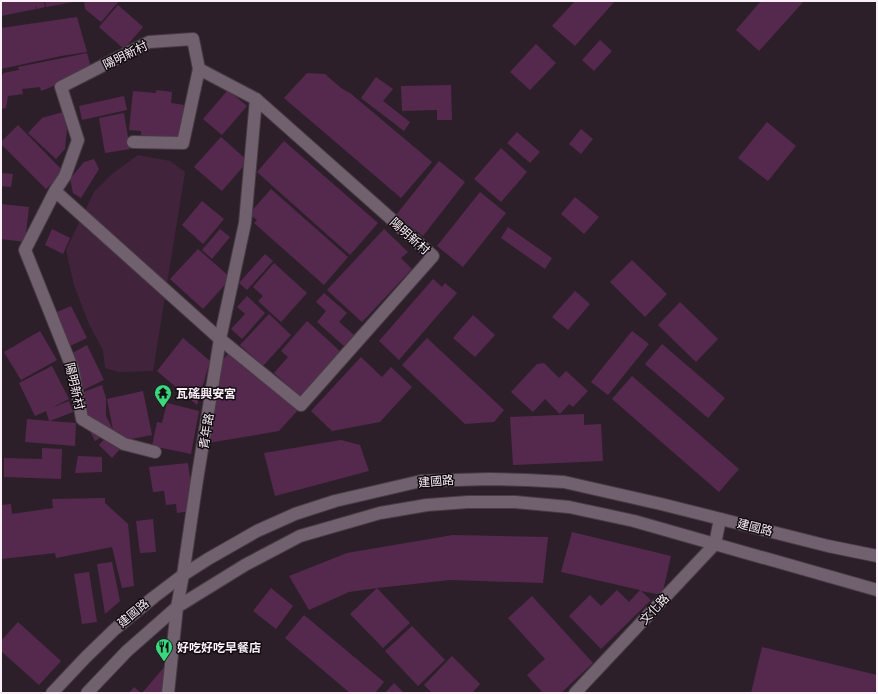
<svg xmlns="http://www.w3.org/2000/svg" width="878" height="694" font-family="'IBM Plex Sans','Noto Sans TC',sans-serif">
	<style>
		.green { fill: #41243c }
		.building { fill: #55294e }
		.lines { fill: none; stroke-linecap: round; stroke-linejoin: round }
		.minor-casing { stroke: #473b44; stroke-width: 14 }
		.minor { stroke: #71606d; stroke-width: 12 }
		.labels { text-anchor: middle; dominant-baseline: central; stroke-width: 3; stroke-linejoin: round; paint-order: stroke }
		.street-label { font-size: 12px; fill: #faf0f7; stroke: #110b10 }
		.poi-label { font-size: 12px; font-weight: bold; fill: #faf0f7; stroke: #110b10; text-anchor: start }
	</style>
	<rect width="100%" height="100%" fill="#2d1f2a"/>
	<polygon class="green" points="138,155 170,161 185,172 153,371 118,372 105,368 103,350 89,324 74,285 66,250 94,192 112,174"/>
	<g class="building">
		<polygon points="1,1 44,1 45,7 37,9 35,4 36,9 1,16"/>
		<polygon points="45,1 72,1 73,2 46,7"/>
		<polygon points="84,1 119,1 101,22 85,9"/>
		<polygon points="575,1 615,1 575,46 552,26"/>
		<polygon points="761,1 804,1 759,51 736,30"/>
		<polygon points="118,5 143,27 124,49 99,27"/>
		<polygon points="77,17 87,52 61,56 1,69 1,28"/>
		<polygon points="600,40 612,51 594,71 582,60"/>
		<polygon points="536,44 556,63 530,90 510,72"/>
		<polygon points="87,53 92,71 41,91 40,87 22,89 23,94 8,96 6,108 1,109 1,75 3,75 3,73 19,70 18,67"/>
		<polygon points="307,73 325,74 341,88 350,93 432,162 401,198 284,98"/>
		<polygon points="376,77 393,89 383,101 410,122 404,131 361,98"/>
		<polygon points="451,85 452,120 437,120 437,110 402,111 401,86"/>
		<polygon points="156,90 172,92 171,103 184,105 180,138 167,136 167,138 141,135 141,131 129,130 133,91 156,93"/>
		<polygon points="228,90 247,106 222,135 203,119"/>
		<polygon points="124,96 127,110 82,120 79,106"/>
		<polygon points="63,112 67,129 65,149 56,159 28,133 42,118"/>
		<polygon points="124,113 130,149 105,153 99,118"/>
		<polygon points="767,122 796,146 768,181 738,158"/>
		<polygon points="18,125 64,172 46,189 1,144 1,142"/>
		<polygon points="581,129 593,139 581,154 569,144"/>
		<polygon points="517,132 540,152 530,163 507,143"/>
		<polygon points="221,137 248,161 222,191 194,167"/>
		<polygon points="284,141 378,223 350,255 257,172"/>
		<polygon points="501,148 527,172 501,202 474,179"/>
		<polygon points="94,159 99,169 81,198 73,193 70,179 84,162"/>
		<polygon points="439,161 465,182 423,236 396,215"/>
		<polygon points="1,173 13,174 11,187 1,186"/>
		<polygon points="271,189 348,257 324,285 254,223 257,220 249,214"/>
		<polygon points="480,192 506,213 463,267 437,246"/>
		<polygon points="575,197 599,217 584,234 561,214"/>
		<polygon points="202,201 224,219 203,244 182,225"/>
		<polygon points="1,204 29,207 25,242 1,239"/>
		<polygon points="508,227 552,258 545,269 501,238"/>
		<polygon points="52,229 70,238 63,254 45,245"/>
		<polygon points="220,229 230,237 212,259 202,250"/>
		<polygon points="384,229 408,252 401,258 412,269 362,322 327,290"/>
		<polygon points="198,249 231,278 203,309 170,279"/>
		<polygon points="265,254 273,261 247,290 239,283"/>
		<polygon points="632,260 667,294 645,317 610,282"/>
		<polygon points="274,263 307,293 281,322 258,301 263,296 253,287"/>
		<polygon points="433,279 442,287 445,283 457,293 399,360 379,341"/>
		<polygon points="575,291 590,304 568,330 552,317"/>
		<polygon points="324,293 347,313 339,322 354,335 344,346 317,322 326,311 316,302"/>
		<polygon points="247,296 265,313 242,339 231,329 245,314 237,307"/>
		<polygon points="680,302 718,339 696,362 658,325"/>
		<polygon points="71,306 87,338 66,348 50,315"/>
		<polygon points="269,314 291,335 263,366 240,345"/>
		<polygon points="473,315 495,335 475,357 453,338"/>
		<polygon points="307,321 342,353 302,398 274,373 288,357 281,351"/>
		<polygon points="40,331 57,360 21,380 4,352"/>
		<polygon points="632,331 649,344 608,395 591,382"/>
		<polygon points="183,338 210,361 197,405 157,371"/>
		<polygon points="427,338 504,410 494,422 465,424 402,365"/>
		<polygon points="662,344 725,398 708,418 645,364"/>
		<polygon points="87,345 104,380 83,390 67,356"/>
		<polygon points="231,350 298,410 279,431 208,443 223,360"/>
		<polygon points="361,357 382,377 391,367 412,387 380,422 332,431 311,411"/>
		<polygon points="544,363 559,378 566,371 588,391 573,407 569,404 560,414 545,399 533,412 511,392 537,364"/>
		<polygon points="52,366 69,399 51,408 69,401 73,412 50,421 76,423 75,446 25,442 27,419 49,421 46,411 35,416 19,383"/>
		<polygon points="632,376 739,469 719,492 612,399"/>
		<polygon points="102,385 106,398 106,416 113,430 107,399 143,391 152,435 116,442 113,430 95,441 87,425 81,393"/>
		<polygon points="167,403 199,411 191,454 152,446 157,422 162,423"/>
		<polygon points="584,414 584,425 601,424 603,461 513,465 510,417"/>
		<polygon points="107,436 121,448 112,458 99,445"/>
		<polygon points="341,440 360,445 369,471 275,496 264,453"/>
		<polygon points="42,448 62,449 61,479 4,477 4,458 42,459"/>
		<polygon points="78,456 102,457 102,472 75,473"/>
		<polygon points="188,463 193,500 191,511 177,513 176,504 166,505 164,491 153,492 149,467"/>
		<polygon points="105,498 105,503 128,524 134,586 122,588 112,547 56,558 55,553 1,559 1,505 11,504 12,514 53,508 52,499"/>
		<polygon points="153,519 156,552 140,553 136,521"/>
		<polygon points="572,532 671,556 662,595 641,591 651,600 601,649 569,616 590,595 601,606 617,590 629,602 640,590 561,572"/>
		<polygon points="453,535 548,537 543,583 450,580 377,588 410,623 383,648 350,614 377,588 349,592 309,610 289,576 347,553"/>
		<polygon points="112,562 120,601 105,614 97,564"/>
		<polygon points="89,572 97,622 82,624 74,574"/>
		<polygon points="271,588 293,606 276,629 253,611"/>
		<polygon points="532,596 593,663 561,693 543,693 527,675 545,659 508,618"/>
		<polygon points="304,615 384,682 375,693 350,693 285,638"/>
		<polygon points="18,622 61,661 39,685 1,651 1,641"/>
		<polygon points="412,626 445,660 418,686 385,651"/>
		<polygon points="762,647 877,675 877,684 875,693 751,693"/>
		<polygon points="452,656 480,684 473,692 474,693 432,693 424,685"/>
		<polygon points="166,665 163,693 142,693"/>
		<polygon points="394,683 404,693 385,693"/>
		<polygon points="134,687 141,693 129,693"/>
	</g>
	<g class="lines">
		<g class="minor-casing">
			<g id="minor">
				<polyline points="133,142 183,143 199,69"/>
				<polyline points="55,191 220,339 301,405 433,256 256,99 199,69 193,39 149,42 61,87 78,140 65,176 55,191 25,250 73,370 82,419 124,444 155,452"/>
				<polyline points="52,693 86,657 115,629 154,597 183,575 208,559 257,531 295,514 335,501 421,481 489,479 527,480 564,482 661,504 828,546 877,556"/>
				<polyline points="87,693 127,651 177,607 245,565 300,536 380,513 427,505 468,502 515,502 569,507 634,521 877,590"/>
				<polyline points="168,693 177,607 183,575 197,480 220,339 245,223 256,99"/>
				<polyline points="575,693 715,544 720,519"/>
			</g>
		</g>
		<use href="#minor" class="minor"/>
	</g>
	<defs>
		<g id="temple-pin" transform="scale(0.9)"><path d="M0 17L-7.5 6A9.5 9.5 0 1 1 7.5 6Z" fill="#3ad77f" stroke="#110b10"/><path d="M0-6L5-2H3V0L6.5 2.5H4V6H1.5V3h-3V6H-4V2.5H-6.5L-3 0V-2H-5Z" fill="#111"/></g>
		<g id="restaurant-pin" transform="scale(0.9)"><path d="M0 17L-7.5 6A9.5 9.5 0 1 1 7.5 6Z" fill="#3ad77f" stroke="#110b10"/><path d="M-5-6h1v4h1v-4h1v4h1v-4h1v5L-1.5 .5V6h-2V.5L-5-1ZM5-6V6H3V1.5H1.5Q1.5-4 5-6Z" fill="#111"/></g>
	</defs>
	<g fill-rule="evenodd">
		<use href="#temple-pin" x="163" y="393"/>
		<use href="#restaurant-pin" x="164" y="647"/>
	</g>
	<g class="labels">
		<g class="street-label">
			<text transform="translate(125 55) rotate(-26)">陽明新村</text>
			<text transform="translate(410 236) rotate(42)">陽明新村</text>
			<text transform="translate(75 386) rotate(77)">陽明新村</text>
			<text transform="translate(206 431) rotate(-81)">青年路</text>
			<text transform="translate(436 481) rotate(-5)">建國路</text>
			<text transform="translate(755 527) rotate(14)">建國路</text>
			<text transform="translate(654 609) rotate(-47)">文化路</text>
			<text transform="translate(133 613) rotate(-40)">建國路</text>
		</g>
		<g class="poi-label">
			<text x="176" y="393">瓦磘興安宮</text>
			<text x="177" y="647">好吃好吃早餐店</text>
		</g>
	</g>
	<rect width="878" height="694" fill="none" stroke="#faf0f7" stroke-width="4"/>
</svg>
